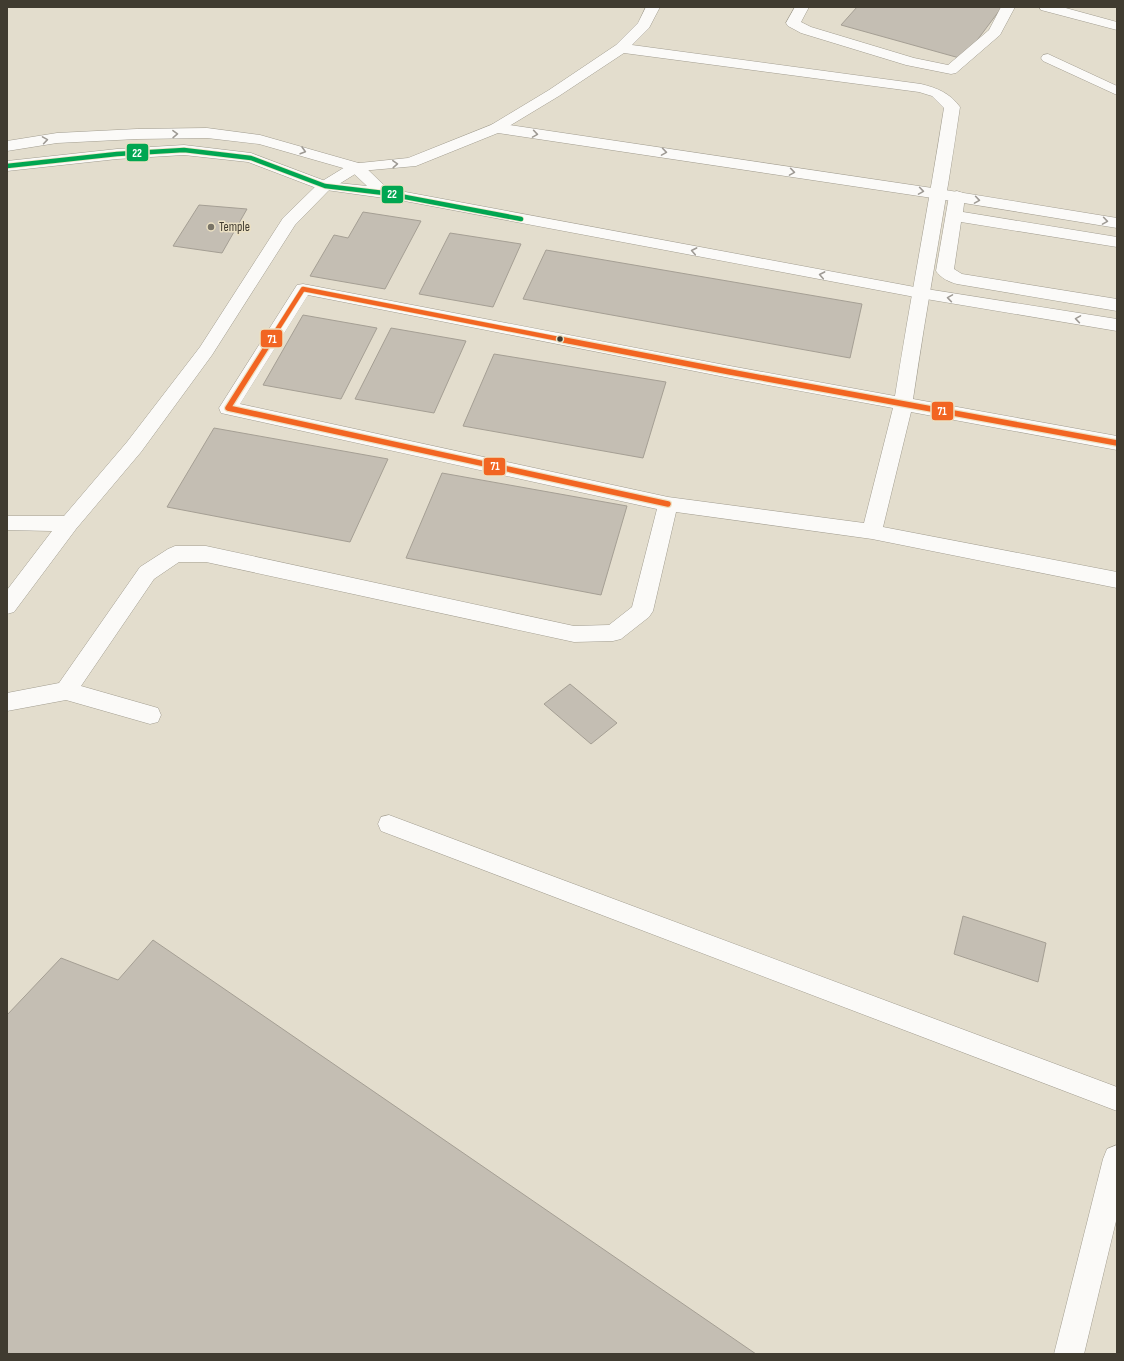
<svg xmlns="http://www.w3.org/2000/svg" width="1124" height="1361" font-family="'Sofia Sans Condensed',sans-serif">
	<style>
		.building { fill: #c4beb3; stroke: #a59f94 }
		.lines { fill: none; stroke-linecap: round; stroke-linejoin: round }
		.service-casing { stroke: #a29d90; stroke-width: 1 }
		.minor-casing { stroke: #a29d90; stroke-width: 1 }
		.tertiary-casing { stroke: #a29d90; stroke-width: 1 }
		.secondary-casing { stroke: #a29d90; stroke-width: 1 }
		.service { fill: #fbfaf8; fill-rule: evenodd }
		.minor { fill: #fbfaf8; fill-rule: evenodd }
		.tertiary { fill: #fbfaf8; fill-rule: evenodd }
		.secondary { fill: #fbfaf8; fill-rule: evenodd }
		.bus-1-casing { stroke: #ece1c4; stroke-width: 6 }
		.bus-2-far1-casing { stroke: #ece1c4; stroke-width: 6 }
		.bus-2-casing { stroke: #ece1c4; stroke-width: 8 }
		.bus-1 { stroke: #00a651; stroke-width: 4.5 }
		.bus-2-far1 { stroke: #f26522; stroke-width: 4.5 }
		.bus-2 { stroke: #f26522; stroke-width: 5.5 }
		.oneway { stroke: #9e9a94 }
		.poi-dot { fill: #797467; stroke: #ece1c4; stroke-width: 1.5 }
		.bus-dot { fill: #403b30; stroke: #ece1c4; stroke-width: 1.5 }
		.labels { text-anchor: middle; dominant-baseline: central; stroke-width: 3; stroke-linejoin: round; paint-order: stroke }
		.far-poi-label { font-size: 13px; fill: #403b30; stroke: #ece1c4; text-anchor: start }
		.line-badge { stroke: #ece1c4; stroke-width: 1.5 }
		.badge-label { font-size: 11px; text-anchor: middle; font-weight: bold; fill: #fff }
	</style>
	<rect width="100%" height="100%" fill="#e3ddcd"/>
	<g class="building">
		<polygon points="857,7 1002,7 963,59 841,25"/>
		<polygon points="199,205 247,209 222,253 173,246"/>
		<polygon points="363,212 421,221 385,289 310,276 334,235 348,238"/>
		<polygon points="450,233 521,244 493,307 419,294"/>
		<polygon points="546,250 862,304 850,358 523,299"/>
		<polygon points="303,315 377,328 341,399 263,385"/>
		<polygon points="391,328 466,341 434,413 355,399"/>
		<polygon points="494,354 666,382 643,458 463,426"/>
		<polygon points="214,428 388,459 350,542 167,507"/>
		<polygon points="442,473 627,506 601,595 406,558"/>
		<polygon points="570,684 617,723 591,744 544,704"/>
		<polygon points="963,916 1046,943 1038,982 954,954"/>
		<polygon points="153,940 756,1354 7,1354 7,1015 61,958 118,980"/>
	</g>
	<g class="lines">
		<g class="service-casing">
			<g id="service">
				<polygon points="1048,54 1117,86 1117,95 1043,61 1041,58 1043,55"/>
				<polygon points="389,815 1117,1087 1117,1111 381,831 378,824 381,817"/>
			</g>
		</g>
		<g class="minor-casing">
			<g id="minor">
				<path d="M 646,7 L 660,7 L 649,28 L 632,45 L 921,84 C 937,88 950,93 960,107 C 946,205 927,302 913,399 L 1117,436 L 1117,450 L 911,412 L 883,527 L 1117,572 L 1117,588 L 872,539 L 676,512 L 653,611 L 649,617 L 621,639 L 613,641 L 574,642 L 206,562 L 179,562 L 154,579 L 81,686 L 158,708 L 161,715 L 158,722 L 150,724 L 66,700 L 7,711 L 7,693 L 59,683 L 140,567 L 168,549 L 175,546 L 206,546 L 574,626 L 609,625 L 632,607 L 657,509 L 221,413 L 219,408 L 297,285 L 303,284 L 730,366 L 895,396 C 910,300 929,204 944,108 L 932,96 L 919,92 L 624,53 L 559,96 L 501,131 L 496,133 L 491,131 L 488,128 L 491,125 L 549,90 L 616,45 L 638,23 ZM 308,295 L 730,378 L 893,408 L 864,523 L 668,497 L 240,404 Z"/>
				<polygon points="795,7 809,7 801,22 811,27 914,58 948,65 989,30 1001,7 1015,7 1000,35 956,73 951,74 906,65 801,33 788,26 786,23"/>
				<polygon points="1039,7 1062,7 1117,22 1117,30 1041,10"/>
				<polygon points="325,181 331,183 333,186 295,225 212,355 141,452 76,529 14,612 7,614 7,590 52,531 7,530 7,516 64,516 127,442 200,347 283,218 319,183"/>
				<path d="M 957,191 L 963,193 L 965,196 L 963,212 L 1117,237 L 1117,247 L 961,222 L 954,269 L 962,274 L 1117,299 L 1117,311 L 957,284 C 949,282 941,278 936,271 L 949,196 L 951,193 Z"/>
				<polygon points="1117,1145 1117,1217 1084,1354 1054,1354 1103,1159 1107,1149"/>
			</g>
		</g>
		<g class="tertiary-casing">
			<g id="tertiary">
				<polygon points="496,123 939,189 1117,218 1117,228 939,199 498,133 416,166 360,171 331,189 325,191 319,189 317,186 319,183 350,164 408,158"/>
				<polygon points="384,188 920,288 1117,319 1117,331 920,298 378,196 376,193 378,190"/>
			</g>
		</g>
		<g class="secondary-casing">
			<polygon id="secondary" points="207,128 260,135 362,164 392,193 390,196 384,198 319,189 248,162 184,155 117,159 7,171 7,161 117,149 184,145 251,153 328,182 367,186 350,170 259,144 207,138 137,139 57,143 7,151 7,141 57,133 137,129"/>
		</g>
		<use href="#service" class="service"/>
		<use href="#minor" class="minor"/>
		<use href="#tertiary" class="tertiary"/>
		<use href="#secondary" class="secondary"/>
		<g class="bus-1-casing">
			<polyline id="bus-1" points="7,166 117,154 184,150 251,158 325,186 384,193 521,219"/>
		</g>
		<g class="bus-2-far1-casing">
			<polyline id="bus-2-far1" points="270,341 303,289 569,341"/>
		</g>
		<g class="bus-2-casing">
			<g id="bus-2">
				<polyline points="271,340 228,408 668,504"/>
				<polyline points="564,340 730,372 1117,443"/>
			</g>
		</g>
		<use href="#bus-1" class="bus-1"/>
		<use href="#bus-2-far1" class="bus-2-far1"/>
		<use href="#bus-2" class="bus-2"/>
	</g>
	<defs><path id="oneway-chevron" d="M-2-3.5L2.5 0L-2 3.5" fill="none" stroke-width="1.6" stroke-linecap="round" stroke-linejoin="round"/></defs>
	<g class="oneway">
		<use href="#oneway-chevron" transform="translate(175 134) rotate(-1)"/>
		<use href="#oneway-chevron" transform="translate(535 134) rotate(9)"/>
		<use href="#oneway-chevron" transform="translate(45 140) rotate(-9)"/>
		<use href="#oneway-chevron" transform="translate(303 151) rotate(16)"/>
		<use href="#oneway-chevron" transform="translate(664 152) rotate(9)"/>
		<use href="#oneway-chevron" transform="translate(395 164) rotate(-3)"/>
		<use href="#oneway-chevron" transform="translate(792 172) rotate(9)"/>
		<use href="#oneway-chevron" transform="translate(921 191) rotate(9)"/>
		<use href="#oneway-chevron" transform="translate(977 200) rotate(9)"/>
		<use href="#oneway-chevron" transform="translate(1105 221) rotate(9)"/>
		<use href="#oneway-chevron" transform="translate(694 251) rotate(-169)"/>
		<use href="#oneway-chevron" transform="translate(822 275) rotate(-169)"/>
		<use href="#oneway-chevron" transform="translate(950 298) rotate(-171)"/>
		<use href="#oneway-chevron" transform="translate(1078 319) rotate(-171)"/>
	</g>
	<circle class="poi-dot" cx="211" cy="227" r="4"/>
	<circle class="bus-dot" cx="560" cy="339" r="3.5"/>
	<g class="labels">
		<g class="far-poi-label">
			<text x="219" y="227">Temple</text>
		</g>
	</g>
	<g class="line-badge">
		<rect x="126" y="143" width="23" height="19" rx="4" fill="#00a651"/>
		<rect x="381" y="185" width="23" height="19" rx="4" fill="#00a651"/>
		<rect x="260" y="329" width="23" height="19" rx="4" fill="#f26522"/>
		<rect x="931" y="401" width="23" height="20" rx="4" fill="#f26522"/>
		<rect x="483" y="457" width="23" height="19" rx="4" fill="#f26522"/>
	</g>
	<g class="badge-label">
		<text x="137" y="157">22</text>
		<text x="392" y="198">22</text>
		<text x="272" y="343">71</text>
		<text x="942" y="415">71</text>
		<text x="495" y="470">71</text>
	</g>
	<rect width="1124" height="1361" fill="none" stroke="#403b30" stroke-width="16"/>
</svg>
